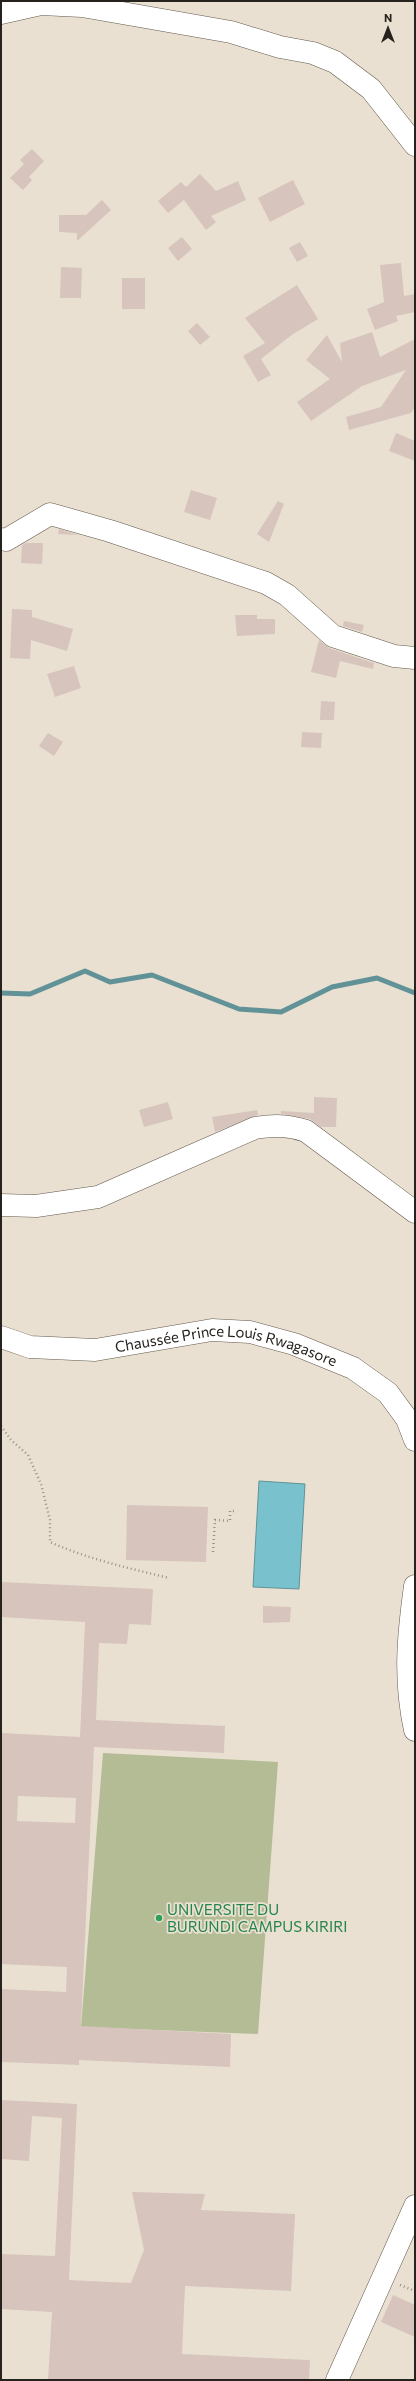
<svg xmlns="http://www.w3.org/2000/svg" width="416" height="2381" font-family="Commissioner,sans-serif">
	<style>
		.green { fill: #b3bc95 }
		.water { fill: #79c2cd; stroke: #609298 }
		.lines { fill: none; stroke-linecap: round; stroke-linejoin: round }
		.stream { stroke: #609298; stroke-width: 5 }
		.building { fill: #d6c4bd; fill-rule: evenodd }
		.minor-casing { stroke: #61584b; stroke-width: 23 }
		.path { stroke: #999186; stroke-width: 2.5; stroke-dasharray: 1 3; stroke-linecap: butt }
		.minor { stroke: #fff; stroke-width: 22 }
		.leisure-dot { fill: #2e9e5b; stroke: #eae0d1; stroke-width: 1.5 }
		.labels { text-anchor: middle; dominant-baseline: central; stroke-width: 3.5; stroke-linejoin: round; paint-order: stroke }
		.street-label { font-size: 15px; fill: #26221d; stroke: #eae0d1 }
		.leisure-label { font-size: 15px; fill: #27864d; stroke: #eae0d1; text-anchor: start }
	</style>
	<rect width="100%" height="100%" fill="#eae0d1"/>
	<polygon class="green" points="103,1753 278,1762 258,2034 81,2027"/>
	<polygon class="water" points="259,1481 305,1484 299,1589 253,1587"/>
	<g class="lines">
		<polyline class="stream" points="1,993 30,994 85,971 110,982 152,975 239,1009 281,1012 332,987 377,978 415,993"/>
	</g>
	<g class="building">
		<polygon points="32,149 44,161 29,177 32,180 23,190 10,178 24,164 20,160"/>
		<polygon points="200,174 216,191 238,181 246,200 211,216 216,222 206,230 184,200 168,213 158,201 181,182 186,187"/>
		<polygon points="293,180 305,204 270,222 258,198"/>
		<polygon points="102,200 111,210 77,241 77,233 59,232 59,215 86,215"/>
		<polygon points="182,237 192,249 178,261 168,248"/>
		<polygon points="300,242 308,256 297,262 289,248"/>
		<polygon points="401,263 404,296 415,294 415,312 396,316 398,321 375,330 367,309 384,302 380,265"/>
		<polygon points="61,267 82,268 81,298 60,298"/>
		<rect x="122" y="278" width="23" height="31"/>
		<polygon points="297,285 318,319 293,334 261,359 271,375 258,382 243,356 265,343 245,318"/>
		<polygon points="197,323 210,337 200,345 188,331"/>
		<polygon points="372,332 380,357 415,339 415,407 411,413 349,430 346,417 381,407 406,370 362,386 311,421 297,402 330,379 306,360 327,335 342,362 340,343"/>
		<polygon points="396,433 415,441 415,461 389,451"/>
		<polygon points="191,490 217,498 210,520 184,512"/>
		<polygon points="278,501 284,504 269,542 257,534"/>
		<polygon points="59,529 78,535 58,534"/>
		<polygon points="26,543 43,543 42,564 21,563 22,545"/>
		<polygon points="12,609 32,610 32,617 73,629 67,651 31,640 30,659 10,658"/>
		<polygon points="235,615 257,615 257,619 275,619 275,634 237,636"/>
		<polygon points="344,621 364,625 362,632 343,626"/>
		<polygon points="319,640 329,648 374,663 373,669 340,661 336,678 311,672"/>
		<polygon points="74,666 81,688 55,697 47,674"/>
		<polygon points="321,701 335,702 334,720 320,720"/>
		<polygon points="302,732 322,733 321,748 301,747"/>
		<polygon points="48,733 63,742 54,756 39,746"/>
		<polygon points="314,1097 337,1098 336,1127 321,1127 310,1119 281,1114 281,1111 314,1113"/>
		<polygon points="168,1102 173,1119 144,1127 139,1110"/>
		<polygon points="257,1110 258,1115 215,1132 212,1117"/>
		<polygon points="127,1505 208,1507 206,1562 126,1560"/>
		<path d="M 1,1582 L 153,1589 L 151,1625 L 129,1624 L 127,1644 L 99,1643 L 96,1720 L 225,1726 L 224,1753 L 94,1747 L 81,2026 L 231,2034 L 230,2067 L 79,2060 L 79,2065 L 1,2062 L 1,1989 L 66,1992 L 67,1967 L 1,1964 L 1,1733 L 80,1737 L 85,1622 L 1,1617 ZM 18,1796 L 76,1798 L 75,1823 L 17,1821 Z"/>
		<polygon points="263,1606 291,1607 290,1622 263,1623"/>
		<polygon points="1,2100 77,2104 69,2280 131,2283 144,2250 132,2192 205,2194 201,2210 295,2214 291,2291 185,2286 182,2354 310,2360 309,2380 48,2380 52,2312 1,2309 1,2254 55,2256 62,2118 32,2116 29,2161 1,2159"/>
		<polygon points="393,2295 415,2305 415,2337 381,2322"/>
	</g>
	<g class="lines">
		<g class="minor-casing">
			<g id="minor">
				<polyline points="1,13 41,4 82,6 231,32 280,47 313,53 335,62 371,89 415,145"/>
				<polyline points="1,539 6,540 50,514 110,531 266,583 287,595 333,636 394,656 415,658"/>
				<path d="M 1,1205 L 36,1206 L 98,1197 L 255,1128 C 274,1125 288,1125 306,1131 L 415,1212"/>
				<path id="s1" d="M 1,1337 L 30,1347 L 95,1350 L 212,1330 L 250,1332 L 294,1344 L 353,1368 L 388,1393 L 407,1419 L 415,1440"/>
				<path d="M 415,1586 C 408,1637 404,1679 415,1730"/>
				<polyline points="337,2380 415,2206"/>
			</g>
		</g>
		<g class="path">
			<path d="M 1,1426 L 11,1440 L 28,1455 L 41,1484 L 50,1520 L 50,1542 C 88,1559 128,1568 169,1578"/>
			<polyline points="213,1552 215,1520 230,1521 230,1511 235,1511"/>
			<polyline points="400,2285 415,2291"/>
		</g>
		<use href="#minor" class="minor"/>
	</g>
	<circle class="leisure-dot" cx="159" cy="1918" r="4"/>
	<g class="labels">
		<g class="street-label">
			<text stroke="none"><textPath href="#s1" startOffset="230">Chaussée Prince Louis Rwagasore</textPath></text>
		</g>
		<g class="leisure-label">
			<text x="167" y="1909">UNIVERSITE DU<tspan x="167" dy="17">BURUNDI CAMPUS KIRIRI</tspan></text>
		</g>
	</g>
	<rect width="416" height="2381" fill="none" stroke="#26221d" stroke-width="4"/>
	<g transform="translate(388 28)" stroke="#eae0d1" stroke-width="3" paint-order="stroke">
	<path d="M0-3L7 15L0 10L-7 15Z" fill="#26221d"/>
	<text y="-6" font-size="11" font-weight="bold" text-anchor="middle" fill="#26221d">N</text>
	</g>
</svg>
